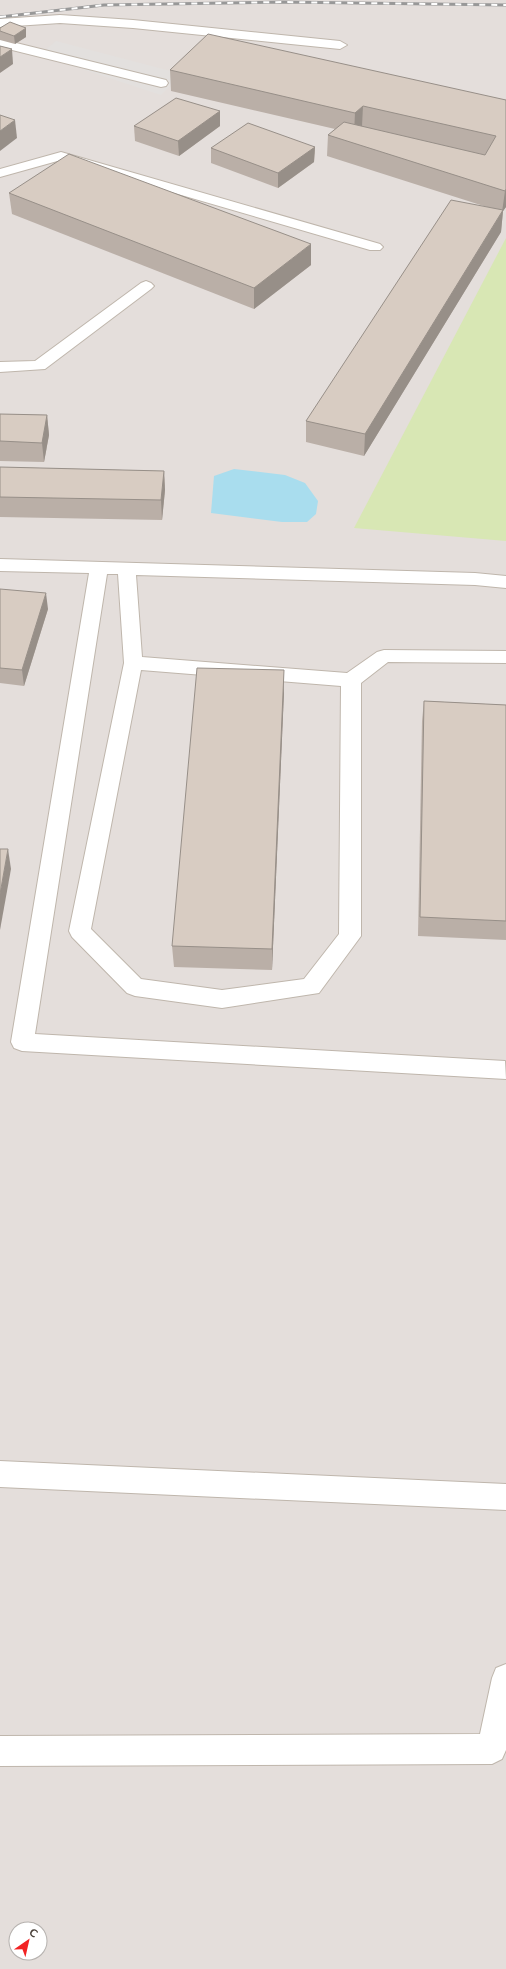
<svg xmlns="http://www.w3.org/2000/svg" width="506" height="1969" font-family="'Nunito Sans',sans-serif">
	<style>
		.industrial { fill: #e4dedb; fill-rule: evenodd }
		.green { fill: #d8e7b4 }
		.parking { fill: #e3e0de }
		.water { fill: #a9ddee }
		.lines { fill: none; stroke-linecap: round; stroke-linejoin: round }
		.minor-casing { stroke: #bfb6ac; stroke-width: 2 }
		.minor { fill: #fff; fill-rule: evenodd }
		.rail-casing { stroke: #989898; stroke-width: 3 }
		.rail { stroke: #fff; stroke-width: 2; stroke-dasharray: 6; stroke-linecap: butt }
		.wall { fill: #baafa7 }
		.shaded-wall { fill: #978f88 }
		.building { fill: #d8ccc2; stroke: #978f88 }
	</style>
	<rect width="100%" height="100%" fill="#f4efea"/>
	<path class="industrial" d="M 0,0 L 506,0 L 506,1969 L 0,1969 ZM 16,1929 L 40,1929 L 40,1953 L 16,1953 Z"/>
	<polygon class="green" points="506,238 506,541 354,528"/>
	<polygon class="parking" points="56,41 182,74 161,95 39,55"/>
	<polygon class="water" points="234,469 285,475 305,483 318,501 316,514 307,522 282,522 211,513 214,476"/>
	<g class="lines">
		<g class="minor-casing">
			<g id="minor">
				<polygon points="60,15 133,20 340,41 347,45 340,49 133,28 60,23 0,27 0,19"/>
				<polygon points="0,39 166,80 168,83 166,86 161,87 0,47"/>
				<polygon points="61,152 380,244 383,247 380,250 370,250 61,160 0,177 0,169"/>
				<polygon points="146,281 151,283 154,286 151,289 45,369 0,372 0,362 35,361 141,283"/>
				<path d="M 0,559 L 475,573 L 506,576 L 506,588 L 475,585 L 136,575 L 142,657 L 347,673 L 377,652 L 384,650 L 506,651 L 506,663 L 388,662 L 361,683 L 361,936 L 319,993 L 222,1008 L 135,996 L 127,993 L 72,937 L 69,931 L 124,663 L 118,574 L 107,574 L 35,1034 L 505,1061 L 506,1079 L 22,1051 L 14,1048 L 11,1042 L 89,573 L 0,571 ZM 141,670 L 341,686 L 339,934 L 304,979 L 222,990 L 141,979 L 91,929 Z"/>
				<polygon points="0,1461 506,1484 506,1510 0,1487"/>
				<polygon points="506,1664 506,1750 502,1759 492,1764 0,1766 0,1736 480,1734 492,1678 496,1668"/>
			</g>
		</g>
		<use href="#minor" class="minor"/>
		<g class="rail-casing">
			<polyline id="rail" points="0,17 104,5 283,2 506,5"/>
		</g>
		<use href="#rail" class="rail"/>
	</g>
	<g class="wall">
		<polygon points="0,28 26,37 15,44 0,40"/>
		<polygon points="170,70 506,100 506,207 503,211 501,232 364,456 306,442 306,421 490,208 327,156 328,135 335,129 171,91"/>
		<polygon points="220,111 220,126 179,156 135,141 134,126"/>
		<polygon points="315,147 314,162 278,188 211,163 211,148"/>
		<polygon points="9,193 311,265 254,309 12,214"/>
		<polygon points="0,414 47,415 49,435 44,462 0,461"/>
		<polygon points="0,467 164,471 165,490 162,520 0,517"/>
		<polygon points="0,589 48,609 24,686 0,683"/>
		<polygon points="284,692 272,970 174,967 172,946"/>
		<polygon points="424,701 506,705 506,940 418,936 422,721"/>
	</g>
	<g class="shaded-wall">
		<polygon points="26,28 26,37 15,44 14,36"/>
		<polygon points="12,49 13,64 0,73 0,57"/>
		<polygon points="363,106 362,126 354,134 355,113"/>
		<polygon points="220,111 220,126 179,156 178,141"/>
		<polygon points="15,120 17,138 0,151 0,131"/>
		<polygon points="315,147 314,162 278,188 278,173"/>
		<polygon points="506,189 506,207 503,211 501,232 364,456 365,434 502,212 505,191"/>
		<polygon points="311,244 311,265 254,309 254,288"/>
		<polygon points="47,415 49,435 44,462 42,443"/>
		<polygon points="164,471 165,490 162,520 161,500"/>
		<polygon points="46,593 48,609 24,686 22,670"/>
		<polygon points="284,670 284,692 272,970 272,949"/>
		<polygon points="8,849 11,869 0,930 0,894"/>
	</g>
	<g class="building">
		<polygon points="10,22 26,28 14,36 0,31 0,28"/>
		<polygon points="208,34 506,100 506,189 505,191 328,135 344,122 485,155 496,136 363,106 355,113 170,70"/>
		<polygon points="0,46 12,49 0,57"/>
		<polygon points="176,98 220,111 178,141 134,126"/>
		<polygon points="0,115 15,120 0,131"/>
		<polygon points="248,123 315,147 278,173 211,148"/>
		<polygon points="69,154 311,244 254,288 9,193"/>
		<polygon points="451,200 503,210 365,434 306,421"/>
		<polygon points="0,414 47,415 42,443 0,441"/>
		<polygon points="0,467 164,471 161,500 0,497"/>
		<polygon points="0,589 46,593 22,670 0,668"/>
		<polygon points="197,668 284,670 272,949 172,946"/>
		<polygon points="424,701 506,705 506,921 420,917"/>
		<polygon points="0,849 8,849 0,894"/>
	</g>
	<g transform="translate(28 1941) rotate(34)"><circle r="19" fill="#ffffff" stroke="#b6b2af"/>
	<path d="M0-3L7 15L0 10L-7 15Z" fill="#f22324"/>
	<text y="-6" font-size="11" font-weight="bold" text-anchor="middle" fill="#483f38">С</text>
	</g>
</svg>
